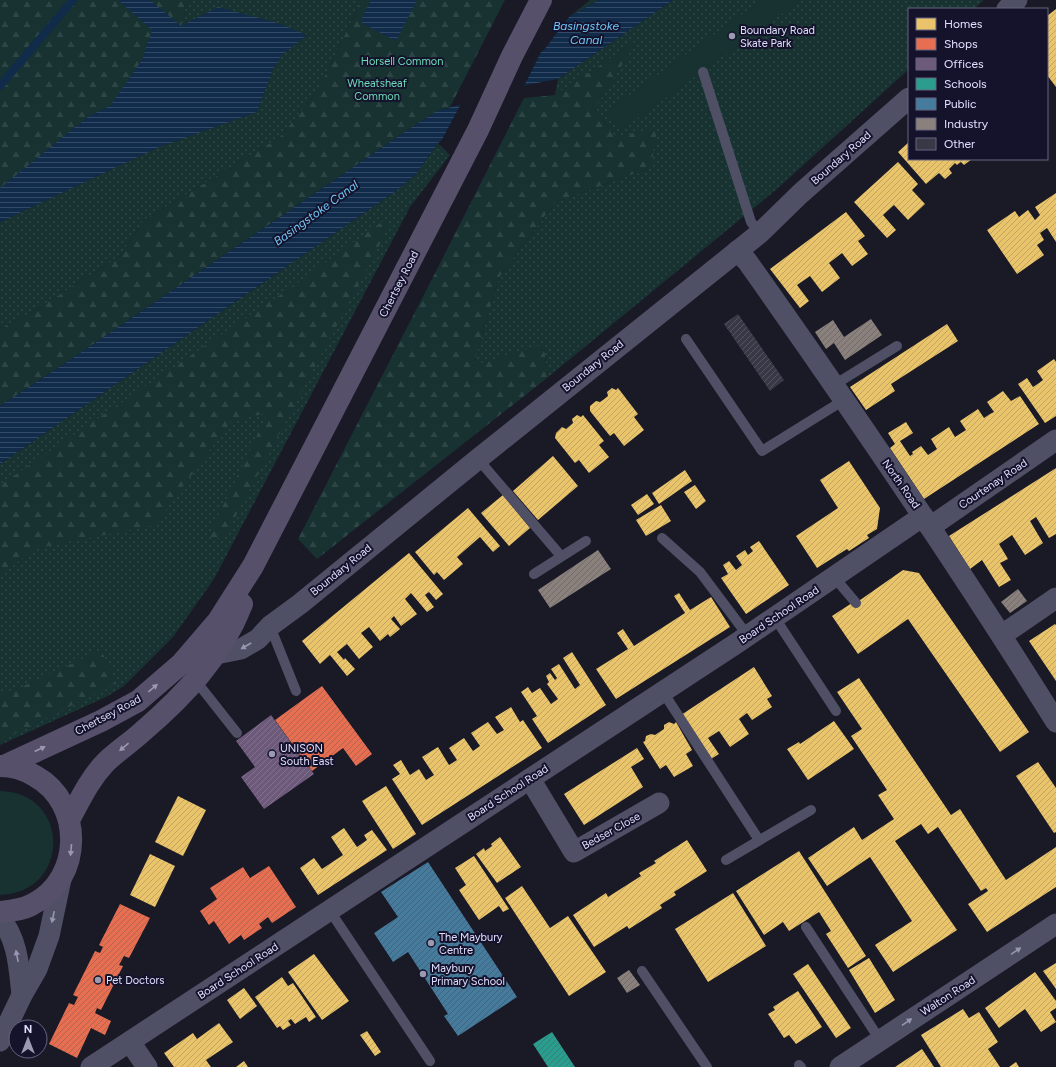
<svg xmlns="http://www.w3.org/2000/svg" width="1056" height="1067" font-family="Figtree,sans-serif">
	<style>
		.grass { fill: url(#grass-dots) }
		.forest { fill: url(#forest-firs) }
		.garden { fill: #173230 }
		.water { fill: url(#water-rules) }
		.pier { fill: #1a1926 }
		.homes { fill: url(#homes-hatch) }
		.shops { fill: url(#shops-hatch) }
		.offices { fill: url(#offices-hatch) }
		.schools { fill: url(#schools-hatch) }
		.public { fill: url(#public-hatch) }
		.industry { fill: url(#industry-hatch) }
		.lines { fill: none; stroke-linecap: round; stroke-linejoin: round }
		.stream { stroke: #112b4a; stroke-width: 8 }
		.building { fill: url(#building-hatch) }
		.service { stroke: #4f4f66; stroke-width: 10 }
		.minor { stroke: #4f4f66; stroke-width: 21 }
		.primary { stroke: #56506b; stroke-width: 22 }
		.oneway { fill: #9897b2 }
		.oneway2 { fill: #9b98b4 }
		.poi-dot { fill: #9b9ab2; stroke: #15132c; stroke-width: 1.5 }
		.labels { text-anchor: middle; dominant-baseline: central; stroke-width: 4; stroke-linejoin: round; paint-order: stroke }
		.poi-label { font-size: 11px; fill: #e0dffe; stroke: #15132c; text-anchor: start }
		.park-label { font-size: 11px; fill: #6cddb6; stroke: #15132c }
		.street-label { font-size: 11px; fill: #e0dffe; stroke: #15132c }
		.water-label { font-size: 12px; font-style: italic; fill: #72c8f9; stroke: #15132c }
	</style>
	<defs>
		<pattern id="grass-dots" width="8" height="8" patternUnits="userSpaceOnUse"><rect width="8" height="8" fill="#173230"/><path d="M2 2h.1M6 6h.1" fill="none" stroke="#2d4645" stroke-width="1.8" stroke-linecap="round"/></pattern>
		<pattern id="forest-firs" width="22" height="20" patternUnits="userSpaceOnUse"><rect width="22" height="20" fill="#173230"/><path d="M5 1l3.5 6h-7zM16 11l3.5 6h-7z" fill="#2d4645"/></pattern>
		<pattern id="water-rules" width="6" height="5" patternUnits="userSpaceOnUse"><rect width="6" height="5" fill="#112b4a"/><path d="M0 2.5h6" fill="none" stroke="#334965"/></pattern>
		<pattern id="homes-hatch" width="6" height="6" patternUnits="userSpaceOnUse"><rect width="6" height="6" fill="#e9c46a"/><path d="M-1 1l2-2M0 6l6-6M5 7l2-2" fill="none" stroke="#c0a462"/></pattern>
		<pattern id="shops-hatch" width="6" height="6" patternUnits="userSpaceOnUse"><rect width="6" height="6" fill="#e76f51"/><path d="M-1 1l2-2M0 6l6-6M5 7l2-2" fill="none" stroke="#b66250"/></pattern>
		<pattern id="offices-hatch" width="6" height="6" patternUnits="userSpaceOnUse"><rect width="6" height="6" fill="#6d597a"/><path d="M-1 1l2-2M0 6l6-6M5 7l2-2" fill="none" stroke="#82708e"/></pattern>
		<pattern id="schools-hatch" width="6" height="6" patternUnits="userSpaceOnUse"><rect width="6" height="6" fill="#2a9d8f"/><path d="M-1 1l2-2M0 6l6-6M5 7l2-2" fill="none" stroke="#32827b"/></pattern>
		<pattern id="public-hatch" width="6" height="6" patternUnits="userSpaceOnUse"><rect width="6" height="6" fill="#457b9d"/><path d="M-1 1l2-2M0 6l6-6M5 7l2-2" fill="none" stroke="#446279"/></pattern>
		<pattern id="industry-hatch" width="6" height="6" patternUnits="userSpaceOnUse"><rect width="6" height="6" fill="#8a817c"/><path d="M-1 1l2-2M0 6l6-6M5 7l2-2" fill="none" stroke="#716b6b"/></pattern>
		<pattern id="building-hatch" width="6" height="6" patternUnits="userSpaceOnUse"><rect width="6" height="6" fill="#393847"/><path d="M-1 1l2-2M0 6l6-6M5 7l2-2" fill="none" stroke="#555463"/></pattern>
	</defs>
	<rect width="100%" height="100%" fill="#1a1926"/>
	<g class="grass">
		<polygon points="187,0 362,0 317,92 280,137 143,221 120,256 34,311 0,329 0,222 157,148 257,112 273,69 282,55 307,35 181,26"/>
		<polygon points="673,0 984,0 974,9 909,9 909,69 777,189 547,378 544,345 473,366 499,278 555,202 651,168 615,137 595,108 637,41 555,95 558,79"/>
		<polygon points="438,143 450,155 410,207 214,579 173,637 124,686 106,697 0,745 0,464 396,191 416,174"/>
	</g>
	<g class="forest">
		<polygon points="0,0 187,0 181,26 218,7 278,23 307,35 282,55 273,69 257,112 157,148 0,222"/>
		<polygon points="362,0 505,0 450,107 437,111 415,125 67,362 0,406 0,329 34,311 120,256 143,221 280,137 317,92"/>
		<polygon points="590,0 599,0 569,17"/>
		<polygon points="638,40 595,108 615,137 657,128 651,168 555,202 499,278 473,366 544,344 547,378 317,559 298,539 432,279 524,98 555,95"/>
		<polygon points="383,221 389,227 224,538 208,537 268,413 231,421 155,525 33,549 0,577 0,485 283,293"/>
		<polygon points="101,650 117,683 0,741 0,693 17,689"/>
	</g>
	<g class="garden">
		<polygon points="762,0 801,0 620,131 606,112"/>
		<path d="M 0,791 C 71,792 71,893 0,895 Z"/>
	</g>
	<g class="water">
		<polygon points="118,0 150,0 181,26 218,7 278,23 307,35 282,55 273,69 257,112 157,148 0,222 0,188 89,116 110,106 142,60 152,30"/>
		<polygon points="371,0 417,0 396,41 362,23 362,18"/>
		<polygon points="599,0 673,0 558,79 526,85 438,143 416,174 396,191 0,464 0,406 67,362 415,125 437,111 466,103 544,50 569,17"/>
	</g>
	<polygon class="pier" points="544,46 522,90 440,145 437,149 462,102"/>
	<g class="homes">
		<polygon points="1056,9 1056,87 1047,75 1047,16"/>
		<polygon points="909,142 909,159 972,159 964,165 961,162 957,165 955,163 949,169 952,173 945,179 939,173 926,184 898,152"/>
		<polygon points="898,162 918,184 912,190 925,204 908,220 894,205 883,215 896,230 887,238 854,202"/>
		<polygon points="1056,193 1056,242 1047,228 1040,233 1044,240 1037,245 1044,255 1017,274 987,230 1015,211 1019,217 1028,210 1035,220 1040,215 1035,207"/>
		<polygon points="846,212 865,236 858,241 868,254 852,266 842,253 829,263 840,278 822,292 810,276 797,285 809,301 800,308 770,269"/>
		<polygon points="947,324 958,341 891,384 895,391 866,410 850,387"/>
		<polygon points="1054,359 1056,362 1056,416 1045,423 1018,384 1027,378 1033,387 1039,383 1043,380 1037,371"/>
		<polygon points="612,388 616,390 618,388 638,414 634,417 644,430 624,446 614,433 610,436 590,411 590,406 596,401 600,402 603,400 608,396 607,392"/>
		<polygon points="1003,391 1011,401 1020,396 1039,424 924,499 890,448 895,444 888,433 906,422 913,433 900,441 910,456 913,454 912,452 921,446 928,455 937,449 931,439 949,427 955,437 966,430 960,421 978,409 984,418 990,414 994,412 987,402"/>
		<polygon points="577,415 581,417 583,415 604,441 599,445 609,457 589,473 579,460 575,463 555,438 556,433 562,427 566,429 573,423 572,419"/>
		<polygon points="553,456 578,486 538,520 513,491"/>
		<polygon points="849,461 880,508 877,529 867,535 869,538 849,551 847,549 817,568 796,536 838,508 820,480"/>
		<polygon points="1056,468 1056,534 1049,538 1036,517 1030,521 1043,543 1025,555 1012,535 999,544 1008,559 1000,563 1011,580 999,587 982,560 970,569 949,536"/>
		<polygon points="685,470 692,481 659,504 652,493"/>
		<polygon points="695,485 706,501 696,509 684,492"/>
		<polygon points="647,494 654,504 638,515 631,505"/>
		<polygon points="503,495 530,528 509,546 481,513"/>
		<polygon points="661,505 671,521 646,536 636,520"/>
		<polygon points="468,508 500,546 493,552 480,537 457,557 463,564 444,580 437,572 434,575 415,552"/>
		<polygon points="759,541 789,585 746,614 721,578 728,574 723,565 729,561 736,570 742,565 736,556 745,550 748,555 753,551 750,547"/>
		<polygon points="409,553 443,594 436,600 429,592 425,595 434,607 427,612 411,593 405,599 417,614 401,626 394,616 391,619 400,629 390,637 388,634 380,641 369,627 361,633 373,647 359,659 347,644 337,652 344,660 345,658 355,669 347,676 330,655 320,664 302,641"/>
		<polygon points="903,570 919,573 1029,732 1000,752 908,619 858,654 832,616 852,603 853,605"/>
		<polygon points="679,593 690,610 711,597 730,627 616,699 596,669 628,649 617,633 623,629 634,646 685,613 674,596"/>
		<polygon points="1055,624 1056,625 1056,681 1029,641"/>
		<polygon points="572,652 606,705 548,743 532,719 537,716 521,692 528,687 532,693 540,688 551,704 558,699 547,684 549,682 546,676 550,673 555,680 557,678 551,669 559,664 575,689 580,685 563,658"/>
		<polygon points="754,667 772,696 767,699 772,707 752,720 747,713 739,719 749,734 730,747 719,731 708,738 719,754 711,759 681,715"/>
		<polygon points="859,678 951,815 960,809 1006,880 1056,847 1056,887 987,932 968,904 988,891 986,888 981,891 938,827 928,834 921,824 895,841 957,930 893,972 875,945 912,921 870,857 827,886 808,858 854,827 862,840 894,819 878,795 887,790 851,736 862,729 837,692"/>
		<polygon points="511,707 520,722 523,720 542,748 422,825 392,779 400,774 393,765 401,760 410,775 419,769 426,780 434,775 422,757 438,747 449,765 457,760 449,748 464,738 473,751 480,746 471,733 488,722 497,734 504,730 495,717"/>
		<polygon points="834,721 854,749 808,780 787,749 799,742 800,744"/>
		<polygon points="669,722 674,724 676,722 692,750 686,754 693,766 674,777 666,765 660,769 643,742 645,741 646,736 651,734 655,735 664,729 664,725"/>
		<polygon points="637,748 644,759 631,767 643,787 584,825 564,794"/>
		<polygon points="1038,762 1056,788 1056,832 1054,833 1016,776"/>
		<polygon points="386,786 416,834 393,849 362,801"/>
		<polygon points="178,796 206,810 183,856 155,842"/>
		<polygon points="344,828 357,847 367,840 364,835 372,830 387,850 318,895 300,868 314,858 322,869 343,855 331,837"/>
		<polygon points="500,837 521,867 497,883 476,854 484,848 485,851 492,846 491,844"/>
		<polygon points="687,840 707,871 674,892 676,895 660,905 662,908 629,929 627,926 594,947 573,915 606,893 608,897 641,876 639,873 656,863 654,861"/>
		<polygon points="799,851 866,956 848,968 826,934 831,931 819,912 789,931 783,922 764,935 736,891"/>
		<polygon points="150,854 175,866 155,907 130,895"/>
		<polygon points="474,856 509,909 503,912 499,906 479,920 459,890 466,885 455,868"/>
		<polygon points="522,886 550,928 568,916 606,972 569,996 505,898"/>
		<polygon points="733,893 766,946 708,982 675,929"/>
		<polygon points="314,954 349,1001 322,1020 288,972"/>
		<polygon points="869,958 895,1000 875,1013 849,970"/>
		<polygon points="1056,963 1056,989 1043,971"/>
		<polygon points="808,964 851,1028 836,1038 793,974"/>
		<polygon points="1035,972 1056,1001 1056,1008 1050,1012 1056,1022 1041,1032 1025,1009 999,1028 985,1008"/>
		<polygon points="282,977 288,986 293,983 316,1017 309,1022 306,1017 295,1024 291,1019 288,1021 291,1025 283,1030 280,1026 277,1028 255,997"/>
		<polygon points="244,988 257,1006 240,1019 227,1000"/>
		<polygon points="798,991 822,1027 796,1044 789,1035 784,1038 768,1014 775,1010 773,1007"/>
		<polygon points="963,1009 969,1018 979,1012 998,1042 988,1049 1000,1067 941,1067 921,1035"/>
		<polygon points="219,1023 233,1042 206,1060 211,1067 174,1067 164,1053 193,1033 197,1039"/>
		<polygon points="367,1031 381,1052 375,1056 360,1035"/>
		<polygon points="922,1049 934,1067 895,1067"/>
		<polygon points="244,1061 248,1067 236,1067"/>
		<polygon points="1016,1062 1019,1067 1009,1067"/>
	</g>
	<g class="shops">
		<polygon points="322,686 372,754 356,766 343,748 312,771 275,720"/>
		<polygon points="269,866 296,907 272,923 268,917 259,924 262,928 244,940 241,935 229,944 214,921 209,925 200,911 217,899 210,888 243,867 250,878"/>
		<polygon points="120,904 150,918 129,958 124,956 119,965 123,966 101,1010 97,1008 95,1013 111,1021 105,1035 91,1028 77,1058 49,1044 69,1003 74,1005 78,997 73,995 95,951 100,953 103,947 99,945"/>
	</g>
	<polygon class="offices" points="271,715 314,774 264,809 241,777 255,767 236,741"/>
	<polygon class="schools" points="552,1032 575,1067 548,1067 533,1044"/>
	<polygon class="public" points="428,862 517,997 458,1036 444,1016 448,1014 408,952 393,962 374,933 398,917 381,892"/>
	<g class="industry">
		<polygon points="871,319 882,335 845,360 834,343 826,349 815,332 833,320 844,337"/>
		<polygon points="598,550 611,569 550,608 538,590"/>
		<polygon points="1018,589 1027,601 1010,613 1001,602"/>
		<polygon points="629,970 640,985 627,993 617,978"/>
	</g>
	<g class="lines">
		<polyline class="stream" points="0,86 73,0"/>
	</g>
	<polygon class="building" points="738,314 784,380 770,391 724,324"/>
	<g class="lines">
		<g class="service">
			<polyline points="703,72 751,222 760,233"/>
			<polyline points="686,339 762,451 844,400"/>
			<polyline points="834,385 897,346"/>
			<polyline points="478,459 561,556"/>
			<polyline points="662,538 700,572 748,636"/>
			<polyline points="534,574 586,541"/>
			<polyline points="834,577 856,603"/>
			<polyline points="775,618 836,711"/>
			<polyline points="270,626 296,691"/>
			<polyline points="196,681 237,733"/>
			<polyline points="663,692 759,840"/>
			<polyline points="726,860 811,810"/>
			<polyline points="330,911 430,1061"/>
			<polyline points="806,927 880,1040"/>
			<polyline points="642,971 707,1067"/>
			<polyline points="799,1065 801,1067"/>
		</g>
		<g class="minor">
			<polyline points="1007,9 1017,0"/>
			<path d="M 737,251 L 747,261 C 854,412 958,565 1056,722"/>
			<polyline points="930,527 1056,440"/>
			<polyline points="1002,635 1056,598"/>
			<polyline points="216,654 241,649 258,639 270,626 300,604 478,459 760,233 800,194 909,98"/>
			<polyline points="530,779 574,852 659,803"/>
			<path d="M 0,918 C 18,939 19,968 22,995"/>
			<polyline points="0,1041 22,995 37,969 49,936 61,879"/>
			<polyline points="130,1042 147,1067"/>
			<polyline points="91,1067 737,643 923,516"/>
			<polyline points="840,1067 1056,924"/>
		</g>
		<g class="primary">
			<path d="M 0,766 C 12,766 25,770 35,776 C 84,803 83,879 33,904 C 23,910 11,911 0,912"/>
			<polyline points="4,766 101,721 138,701 182,663 218,621 253,566 478,130 512,56 541,0"/>
			<path d="M 69,820 C 80,800 89,780 105,763 C 116,752 130,743 142,732 C 184,696 222,656 242,604"/>
		</g>
	</g>
	<defs><path id="oneway-solid" d="M-6-.8H1V-3.2L6.5 0L1 3.2V.8H-6Z"/></defs>
	<g class="oneway">
		<use href="#oneway-solid" transform="translate(246 646) rotate(150)"/>
		<use href="#oneway-solid" transform="translate(53 917) rotate(102)"/>
		<use href="#oneway-solid" transform="translate(1016 951) rotate(-34)"/>
		<use href="#oneway-solid" transform="translate(17 956) rotate(-101)"/>
		<use href="#oneway-solid" transform="translate(907 1022) rotate(-34)"/>
	</g>
	<g class="oneway2">
		<use href="#oneway-solid" transform="translate(153 688) rotate(-40)"/>
		<use href="#oneway-solid" transform="translate(124 747) rotate(140)"/>
		<use href="#oneway-solid" transform="translate(40 749) rotate(-25)"/>
		<use href="#oneway-solid" transform="translate(71 850) rotate(95)"/>
	</g>
	<g class="poi-dot">
		<circle cx="732" cy="36" r="4"/>
		<circle cx="272" cy="754" r="4"/>
		<circle cx="431" cy="943" r="4"/>
		<circle cx="423" cy="974" r="4"/>
		<circle cx="98" cy="980" r="4"/>
	</g>
	<g class="labels">
		<g class="poi-label">
			<text x="740" y="30">Boundary Road<tspan x="740" dy="13">Skate Park</tspan></text>
			<text x="280" y="748">UNISON<tspan x="280" dy="13">South East</tspan></text>
			<text x="439" y="937">The Maybury<tspan x="439" dy="13">Centre</tspan></text>
			<text x="431" y="968">Maybury<tspan x="431" dy="13">Primary School</tspan></text>
			<text x="106" y="980">Pet Doctors</text>
		</g>
		<g class="park-label">
			<text x="402" y="61">Horsell Common</text>
			<text x="377" y="83">Wheatsheaf<tspan x="377" dy="13">Common</tspan></text>
		</g>
		<g class="street-label">
			<text transform="translate(841 158) rotate(-41)">Boundary Road</text>
			<text transform="translate(399 284) rotate(-63)">Chertsey Road</text>
			<text transform="translate(593 366) rotate(-39)">Boundary Road</text>
			<text transform="translate(901 484) rotate(55)">North Road</text>
			<text transform="translate(993 484) rotate(-34)">Courtenay Road</text>
			<text transform="translate(341 570) rotate(-39)">Boundary Road</text>
			<text transform="translate(779 615) rotate(-34)">Board School Road</text>
			<text transform="translate(108 715) rotate(-28)">Chertsey Road</text>
			<text transform="translate(508 793) rotate(-33)">Board School Road</text>
			<text transform="translate(611 831) rotate(-29)">Bedser Close</text>
			<text transform="translate(238 971) rotate(-33)">Board School Road</text>
			<text transform="translate(948 996) rotate(-33)">Walton Road</text>
		</g>
		<g class="water-label">
			<text x="586" y="26">Basingstoke<tspan x="586" dy="14">Canal</tspan></text>
			<text transform="translate(316 213) rotate(-36)">Basingstoke Canal</text>
		</g>
	</g>
	<rect x="908" y="8" width="140" height="152" fill="#15132c" stroke="#666580"/>
	<rect x="916" y="18" width="20" height="12" fill="#e9c46a" stroke="#666580"/>
	<text x="944" y="28" font-size="12" fill="#e0dffe">Homes</text>
	<rect x="916" y="38" width="20" height="12" fill="#e76f51" stroke="#666580"/>
	<text x="944" y="48" font-size="12" fill="#e0dffe">Shops</text>
	<rect x="916" y="58" width="20" height="12" fill="#6d597a" stroke="#666580"/>
	<text x="944" y="68" font-size="12" fill="#e0dffe">Offices</text>
	<rect x="916" y="78" width="20" height="12" fill="#2a9d8f" stroke="#666580"/>
	<text x="944" y="88" font-size="12" fill="#e0dffe">Schools</text>
	<rect x="916" y="98" width="20" height="12" fill="#457b9d" stroke="#666580"/>
	<text x="944" y="108" font-size="12" fill="#e0dffe">Public</text>
	<rect x="916" y="118" width="20" height="12" fill="#8a817c" stroke="#666580"/>
	<text x="944" y="128" font-size="12" fill="#e0dffe">Industry</text>
	<rect x="916" y="138" width="20" height="12" fill="#393847" stroke="#666580"/>
	<text x="944" y="148" font-size="12" fill="#e0dffe">Other</text>
	<g transform="translate(28 1039)"><circle r="19" fill="#15132c" stroke="#666580"/>
	<path d="M0-3L7 15L0 10L-7 15Z" fill="#9b9ab2"/>
	<text y="-6" font-size="11" font-weight="bold" text-anchor="middle" fill="#e0dffe">N</text>
	</g>
</svg>
